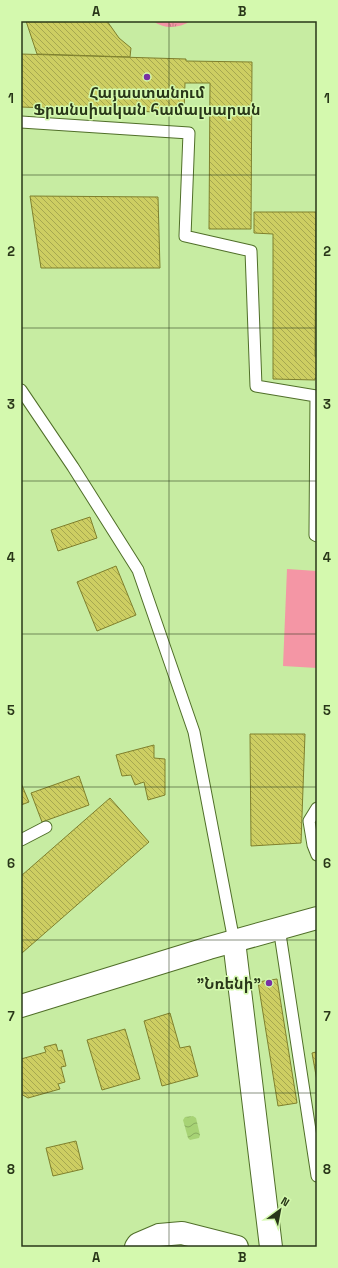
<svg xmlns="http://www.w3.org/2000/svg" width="338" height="1268" font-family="'Space Grotesk','Noto Sans Armenian',sans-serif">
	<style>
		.grass { fill: url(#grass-tufts) }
		.park { fill: #f496a5 }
		.water { fill: url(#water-waves) }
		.building { fill: url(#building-back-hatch); stroke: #7f802d }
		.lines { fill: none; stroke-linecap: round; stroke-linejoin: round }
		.lane-casing { stroke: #506f29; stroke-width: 13 }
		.street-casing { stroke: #506f29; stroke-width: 24 }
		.secondary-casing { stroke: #506f29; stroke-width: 24 }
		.lane { stroke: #fff; stroke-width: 11 }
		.street { stroke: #fff; stroke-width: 22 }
		.secondary { stroke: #fff; stroke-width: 22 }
		.grid { fill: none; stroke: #293719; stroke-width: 1; stroke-opacity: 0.55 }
		.poi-dot { fill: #7830a3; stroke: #d4f9ae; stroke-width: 1.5 }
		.labels { text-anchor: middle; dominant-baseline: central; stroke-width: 3; stroke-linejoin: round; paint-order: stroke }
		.poi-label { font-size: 15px; font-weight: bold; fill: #293719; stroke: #d4f9ae }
		.neatline { fill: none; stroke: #293719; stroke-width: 1.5 }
		.grid-label { font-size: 13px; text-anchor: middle; font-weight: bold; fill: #293719 }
	</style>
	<defs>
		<pattern id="grass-tufts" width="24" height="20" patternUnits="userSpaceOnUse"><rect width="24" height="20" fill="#f496a5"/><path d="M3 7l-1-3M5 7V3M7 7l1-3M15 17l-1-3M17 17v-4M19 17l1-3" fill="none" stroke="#c67b86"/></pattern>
		<pattern id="water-waves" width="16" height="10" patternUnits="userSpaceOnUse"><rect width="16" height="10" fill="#a7d375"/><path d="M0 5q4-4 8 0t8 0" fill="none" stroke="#88ac5f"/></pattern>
		<pattern id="building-back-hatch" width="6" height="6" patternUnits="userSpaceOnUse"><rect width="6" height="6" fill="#cdce62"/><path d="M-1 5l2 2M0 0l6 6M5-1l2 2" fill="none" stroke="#a6a850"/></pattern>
	</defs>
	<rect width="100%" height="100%" fill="#c7eca2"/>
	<path class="grass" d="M 153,21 L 191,21 C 179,28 165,30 153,21 Z"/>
	<polygon class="park" points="287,569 317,571 317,668 283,666"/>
	<polygon class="water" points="193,1116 196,1118 200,1135 199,1138 190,1140 188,1138 183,1120 185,1117"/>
	<g class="building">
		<polygon points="26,21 107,21 119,38 131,48 130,57 37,54"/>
		<polygon points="21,54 186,59 186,61 252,62 251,229 209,229 210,83 185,83 184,113 21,107"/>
		<polygon points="30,196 158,197 160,268 41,268"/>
		<polygon points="254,212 316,212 315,356 317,356 317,378 315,378 315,380 273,379 273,234 254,233"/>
		<polygon points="90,517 97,538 58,551 51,530"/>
		<polygon points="116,566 136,615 97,631 77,582"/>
		<polygon points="250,734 305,734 301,843 251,846"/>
		<polygon points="154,745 154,758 165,759 165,795 148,800 144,782 135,785 131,775 122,776 116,755"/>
		<polygon points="79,776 89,805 42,822 31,793"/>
		<polygon points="21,783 29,802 21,805"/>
		<polygon points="110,798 149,842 22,953 21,952 21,876"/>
		<polygon points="277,979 297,1103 278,1106 258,982"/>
		<polygon points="170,1013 180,1048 190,1046 198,1076 162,1086 144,1021"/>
		<polygon points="125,1029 140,1079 102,1090 87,1040"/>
		<polygon points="56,1044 58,1051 62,1050 66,1066 61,1067 65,1082 58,1084 60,1089 28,1098 21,1094 21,1059 46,1052 44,1047"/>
		<polygon points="316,1052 317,1052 317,1081 312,1053"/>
		<polygon points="76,1141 83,1169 53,1176 46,1148"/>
	</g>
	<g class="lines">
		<g class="lane-casing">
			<g id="lane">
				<polyline points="21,122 189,133 185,236 251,251 256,386 316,396 315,535 317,536"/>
				<polyline points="21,390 73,467 138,570 194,732 234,941"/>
				<polyline points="317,808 309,821 313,845 317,855"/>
				<polyline points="21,840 46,827"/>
				<polyline points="280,934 317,1176"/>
			</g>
		</g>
		<g class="street-casing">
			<polyline id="street" points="136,1247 138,1244 159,1235 182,1233 237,1247"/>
		</g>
		<g class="secondary-casing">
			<g id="secondary">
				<polyline points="234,941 271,1247"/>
				<polyline points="21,1006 209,948 317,918"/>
			</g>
		</g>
		<use href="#lane" class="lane"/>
		<use href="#street" class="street"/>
		<use href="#secondary" class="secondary"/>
	</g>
	<path class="grid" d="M 169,21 L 169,1247M 21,175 L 317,175M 21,328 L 317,328M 21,481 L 317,481M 21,634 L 317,634M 21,787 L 317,787M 21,940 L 317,940M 21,1093 L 317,1093"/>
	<g class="poi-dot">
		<circle cx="147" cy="77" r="4"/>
		<circle cx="269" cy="983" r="4"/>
	</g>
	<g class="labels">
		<g class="poi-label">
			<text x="147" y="92">Հայաստանում<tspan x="147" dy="17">Ֆրանսիական համալսարան</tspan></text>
			<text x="261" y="983" text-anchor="end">"Նռենի"</text>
		</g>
	</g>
	<rect width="338" height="1268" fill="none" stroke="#d4f9ae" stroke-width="44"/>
	<g transform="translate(280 1210) rotate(32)" stroke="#d4f9ae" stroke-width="3" paint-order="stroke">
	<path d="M0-3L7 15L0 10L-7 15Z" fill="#293719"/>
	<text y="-6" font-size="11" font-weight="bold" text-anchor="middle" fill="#293719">N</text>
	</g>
	<rect x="22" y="22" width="294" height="1224" class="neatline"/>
	<g class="grid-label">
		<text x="96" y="16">A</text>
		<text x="242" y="16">B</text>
		<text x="11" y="103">1</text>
		<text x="327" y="103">1</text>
		<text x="11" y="256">2</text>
		<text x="327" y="256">2</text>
		<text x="11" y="409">3</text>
		<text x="327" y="409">3</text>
		<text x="11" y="562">4</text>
		<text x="327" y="562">4</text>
		<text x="11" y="715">5</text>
		<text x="327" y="715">5</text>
		<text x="11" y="868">6</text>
		<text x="327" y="868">6</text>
		<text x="11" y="1021">7</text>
		<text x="327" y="1021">7</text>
		<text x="11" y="1174">8</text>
		<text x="327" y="1174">8</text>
		<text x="96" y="1262">A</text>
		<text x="242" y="1262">B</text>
	</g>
</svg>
